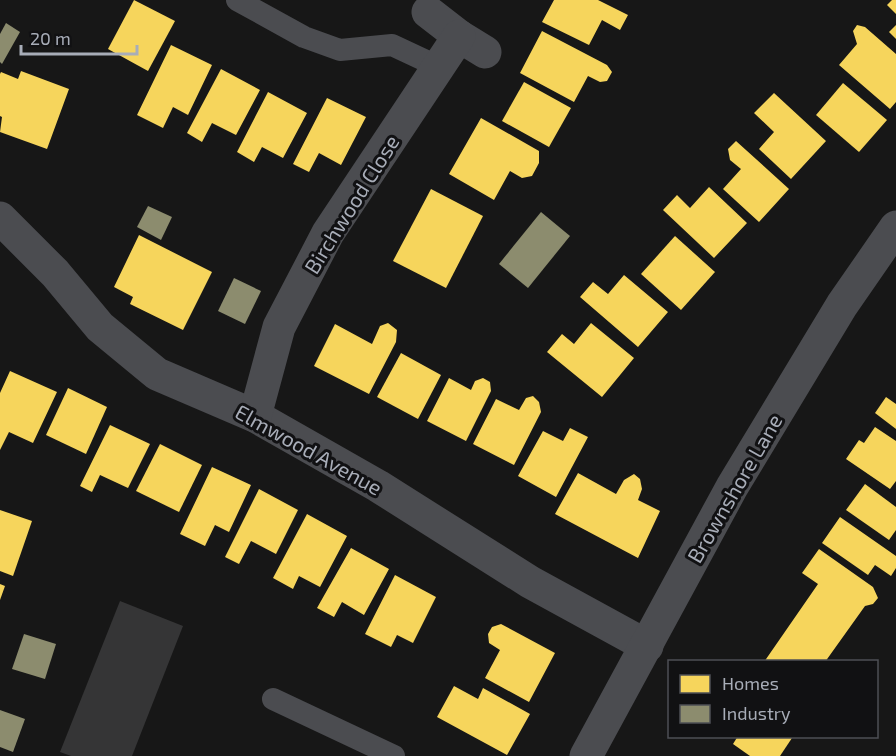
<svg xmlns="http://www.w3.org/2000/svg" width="896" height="756" font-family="'Exo 2',sans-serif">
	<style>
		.homes { fill: #f6d55c }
		.industry { fill: #8c8c6e }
		.building { fill: #353536 }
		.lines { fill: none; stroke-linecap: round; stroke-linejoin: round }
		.service { stroke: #4b4c50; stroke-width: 22 }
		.minor { stroke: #4b4c50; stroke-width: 33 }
		.labels { text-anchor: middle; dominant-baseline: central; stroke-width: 6; stroke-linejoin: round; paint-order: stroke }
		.street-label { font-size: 21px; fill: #a8adb8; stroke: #111113 }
	</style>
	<rect width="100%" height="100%" fill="#171717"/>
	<g class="homes">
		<polygon points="134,0 175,21 148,71 108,49"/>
		<polygon points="554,0 598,0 628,15 620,30 602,20 589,45 542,22"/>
		<polygon points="892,0 896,0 896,14 887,5"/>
		<polygon points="857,25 865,27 896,54 896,102 890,109 839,65 857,44 853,31"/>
		<polygon points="896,25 896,39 889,32"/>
		<polygon points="542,31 607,65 612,72 607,81 600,82 588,76 574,102 520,73"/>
		<polygon points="171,45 212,65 188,115 173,107 163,128 137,115"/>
		<polygon points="221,69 260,90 236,135 212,123 202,142 187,133"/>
		<polygon points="21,71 69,89 47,149 0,132 2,117 0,116 0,74 1,72 18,79"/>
		<polygon points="524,82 571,108 549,147 502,121"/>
		<polygon points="843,83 887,120 859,152 816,115"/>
		<polygon points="268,92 307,113 283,158 262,147 254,162 237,152"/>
		<polygon points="774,93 826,141 791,179 759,149 774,132 754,113"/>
		<polygon points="327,98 366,117 341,165 319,153 309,172 293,164"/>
		<polygon points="481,118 539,151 539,163 532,176 522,178 510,171 494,200 449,174"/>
		<polygon points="736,141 789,189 759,222 723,189 741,169 730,160 728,149"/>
		<polygon points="709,187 747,223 714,258 663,210 677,195 690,208"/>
		<polygon points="431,189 483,216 446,288 393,261"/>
		<polygon points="139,235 212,272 183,330 130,304 133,297 114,287"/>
		<polygon points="675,236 715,272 681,310 641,274"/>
		<polygon points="624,275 668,312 638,347 580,297 593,282 608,294"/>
		<polygon points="388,323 397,330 396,342 369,394 314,366 335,324 372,344 380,326"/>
		<polygon points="591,323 634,358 602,397 547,352 562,334 574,344"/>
		<polygon points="401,353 441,375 418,419 377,397"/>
		<polygon points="10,371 57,392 33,443 9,432 0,450 0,393"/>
		<polygon points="449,378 471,390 475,381 483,378 490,382 491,391 466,441 427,421"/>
		<polygon points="68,388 107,407 86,454 46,435"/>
		<polygon points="533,396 539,402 541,412 514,465 473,444 496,399 519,410 526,398"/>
		<polygon points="886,397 896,404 896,429 875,413"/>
		<polygon points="110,425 150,444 128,488 100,475 92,492 80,486"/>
		<polygon points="875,427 896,441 896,481 890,489 846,459 859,440 864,443"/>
		<polygon points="570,428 588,437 556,497 518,476 543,431 563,441"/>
		<polygon points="160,444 202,465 179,512 136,491"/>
		<polygon points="212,467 251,485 229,532 215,525 205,546 180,534"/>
		<polygon points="578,473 616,494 624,480 634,474 640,479 642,489 638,500 660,511 638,558 555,514"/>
		<polygon points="865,484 896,507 896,530 889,540 846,510"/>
		<polygon points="259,489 298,510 276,554 251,541 239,564 225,557"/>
		<polygon points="0,510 32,521 13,576 0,571"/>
		<polygon points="307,514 347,536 320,587 299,576 293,589 273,578"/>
		<polygon points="840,517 896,556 896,568 891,576 875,565 868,575 822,543"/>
		<polygon points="351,548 389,569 364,615 342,602 334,617 317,608"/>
		<polygon points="819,549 873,587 878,598 873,604 865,606 825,662 764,662 818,584 802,573"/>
		<polygon points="395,575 436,597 413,643 397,635 391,647 365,634"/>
		<polygon points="0,584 5,586 0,600"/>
		<polygon points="501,624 555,653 529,702 485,678 500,650 489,643 488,634 492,627"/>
		<polygon points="454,686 478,699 483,688 530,714 507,755 437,717"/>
		<polygon points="738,736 790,736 792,738 780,756 750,756 733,744"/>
	</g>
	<g class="industry">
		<polygon points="6,23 20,32 2,64 0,62 0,34"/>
		<polygon points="148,206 172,217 161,240 137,227"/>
		<polygon points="541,212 570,236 528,288 499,264"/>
		<polygon points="234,278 261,291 245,324 218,311"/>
		<polygon points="24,634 56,644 45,679 12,669"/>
		<polygon points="0,710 25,719 13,752 0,747"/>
	</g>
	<polygon class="building" points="120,601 183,626 132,756 71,756 60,752"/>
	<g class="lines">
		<g class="service">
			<polyline points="237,0 304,37 340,50 392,45 439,67"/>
			<polyline points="273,699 394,756"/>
		</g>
		<g class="minor">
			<polyline points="428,12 459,36 485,52"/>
			<polyline points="0,218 55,273 100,327 157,374 255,416 378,486 530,582 647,646"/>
			<polyline points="255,416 279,327 328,233 459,36"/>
			<polyline points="586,756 732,487 842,305 896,227"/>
		</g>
	</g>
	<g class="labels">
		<g class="street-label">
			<text transform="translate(351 204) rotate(-58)">Birchwood Close</text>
			<text transform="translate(309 449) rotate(29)">Elmwood Avenue</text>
			<text transform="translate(734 488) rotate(-60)">Brownshore Lane</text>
		</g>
	</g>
	<rect x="668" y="660" width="210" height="78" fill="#111113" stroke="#4d4f55" stroke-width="1.5"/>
	<rect x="680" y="675" width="30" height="18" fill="#f6d55c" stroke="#4d4f55" stroke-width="1.5"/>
	<text x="722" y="690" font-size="18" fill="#a8adb8">Homes</text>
	<rect x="680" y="705" width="30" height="18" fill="#8c8c6e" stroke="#4d4f55" stroke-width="1.5"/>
	<text x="722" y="720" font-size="18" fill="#a8adb8">Industry</text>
	<path d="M21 45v9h116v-9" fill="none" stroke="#a8adb8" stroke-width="3"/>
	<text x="30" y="45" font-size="18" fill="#a8adb8" stroke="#111113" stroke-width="4.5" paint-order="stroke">20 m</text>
</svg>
